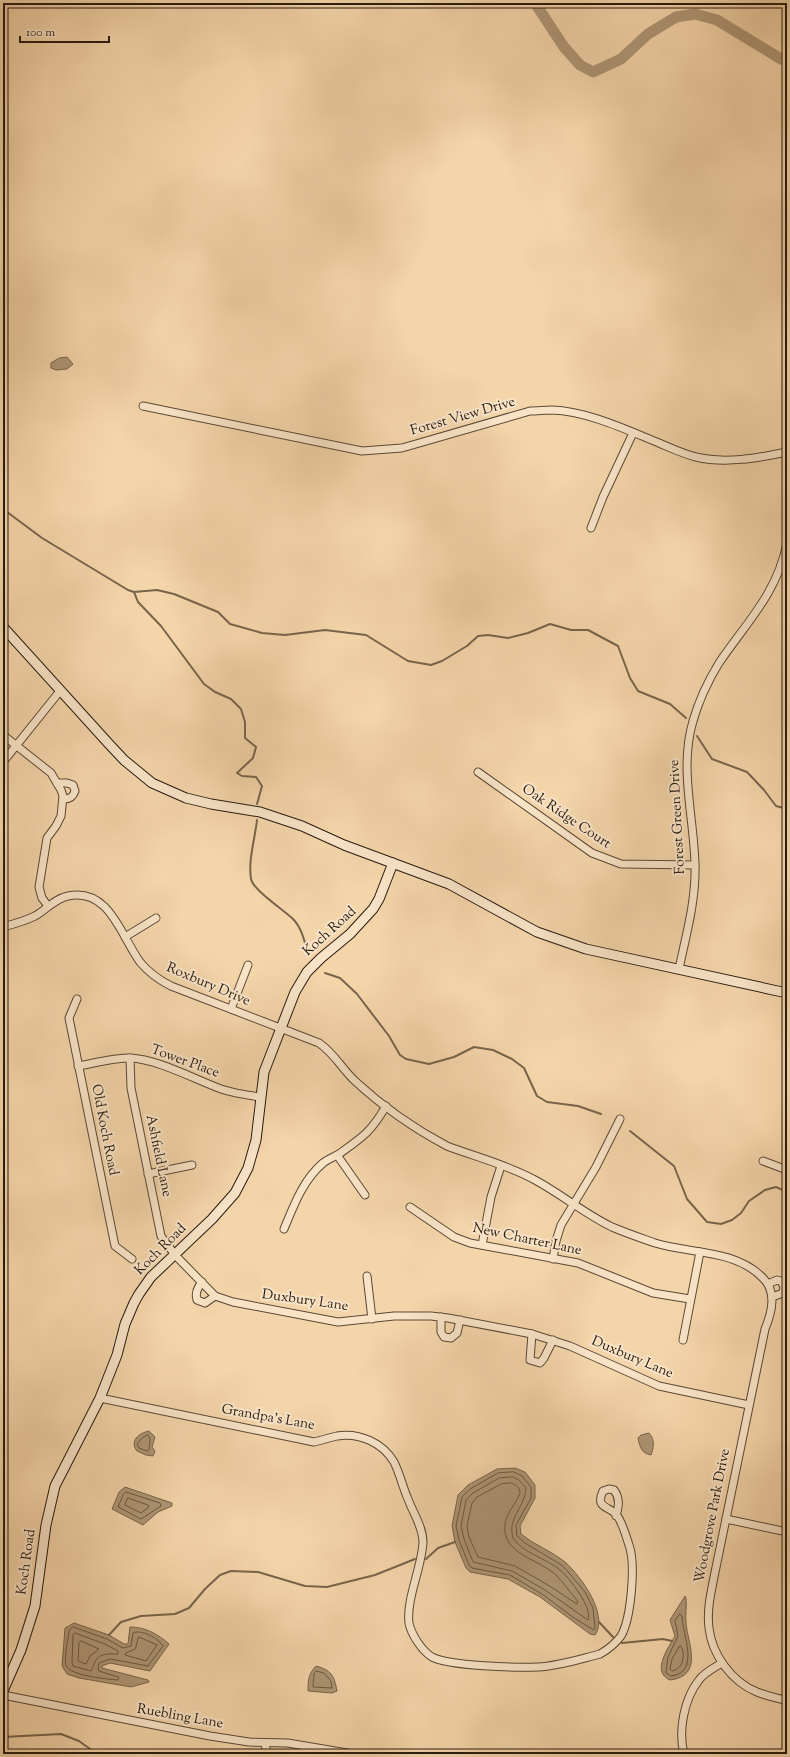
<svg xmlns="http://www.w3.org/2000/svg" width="790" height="1757" font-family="'Sorts Mill Goudy',serif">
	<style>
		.water { fill: #ae9574; stroke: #78644b }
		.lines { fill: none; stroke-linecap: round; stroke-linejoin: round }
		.shore { stroke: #6a5841; stroke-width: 1 }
		.stream { stroke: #78644b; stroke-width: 2 }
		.river { stroke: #ae9574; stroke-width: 11 }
		.street-casing { stroke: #5a4835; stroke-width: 9 }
		.secondary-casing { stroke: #271a0e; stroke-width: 11 }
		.street { stroke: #f8e3c7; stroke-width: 7 }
		.secondary { stroke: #f8e3c7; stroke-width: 9 }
		.labels { text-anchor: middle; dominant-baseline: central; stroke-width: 4; stroke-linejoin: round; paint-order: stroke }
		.street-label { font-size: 14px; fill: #271a0e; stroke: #f8e3c7 }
	</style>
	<rect width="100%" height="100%" fill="#f4d4a9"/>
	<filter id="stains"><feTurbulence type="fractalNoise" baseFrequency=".005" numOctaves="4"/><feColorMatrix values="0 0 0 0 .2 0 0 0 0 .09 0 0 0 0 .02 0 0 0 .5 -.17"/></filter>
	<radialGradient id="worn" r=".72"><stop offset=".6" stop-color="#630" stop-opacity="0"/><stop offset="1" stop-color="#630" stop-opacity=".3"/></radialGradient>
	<g class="water">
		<polygon points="67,357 73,364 67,369 56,370 51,368 51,363 59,358"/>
		<path d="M 149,1431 L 155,1437 L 152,1447 L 155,1451 L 153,1456 L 146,1455 L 137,1451 C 129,1441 139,1433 149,1431 Z"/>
		<path d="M 649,1433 C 655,1440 654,1447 651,1455 C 641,1453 640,1447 638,1438 L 641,1435 Z"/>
		<path d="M 515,1468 L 525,1472 L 535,1485 L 535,1498 L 520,1526 L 521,1534 C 534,1545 552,1551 565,1562 C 581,1576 609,1615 595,1635 L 590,1634 L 540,1597 L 508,1579 L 470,1572 L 466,1568 L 455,1542 L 452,1526 L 458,1495 L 468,1485 L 497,1469 Z"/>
		<polygon points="125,1487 172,1503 172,1506 158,1512 143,1525 112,1509 119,1492"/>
		<path d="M 685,1596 L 686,1598 C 687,1606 685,1615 686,1623 C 688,1644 704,1676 670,1680 C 651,1672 668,1648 675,1636 L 670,1620 Z"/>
		<path d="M 74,1623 L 109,1635 L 124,1644 L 128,1644 L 130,1627 C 145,1627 158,1634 169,1644 L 150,1671 L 110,1663 L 102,1666 L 102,1668 L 148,1680 L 149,1682 L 131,1687 L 79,1678 L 67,1674 L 62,1666 L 65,1628 Z"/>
		<path d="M 316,1666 C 331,1670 334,1675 337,1691 L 332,1693 L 308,1691 C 308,1681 308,1674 316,1666 Z"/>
	</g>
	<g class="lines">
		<g class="shore">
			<polygon points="148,1435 150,1439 149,1450 147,1451 139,1448 137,1444 142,1438"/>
			<polygon points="514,1472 522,1476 531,1487 531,1498 516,1525 517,1536 525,1543 563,1566 585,1592 593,1608 595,1628 594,1630 574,1618 542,1594 510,1575 472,1568 469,1565 459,1540 456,1526 462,1497 470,1489 498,1473"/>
			<path d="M 513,1477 L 519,1480 L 526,1488 C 525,1508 507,1517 513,1538 C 523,1553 545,1558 559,1569 C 569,1577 593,1608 588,1620 L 545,1590 L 512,1571 L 473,1562 L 464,1539 L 461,1526 L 466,1500 L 473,1493 L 499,1478 Z"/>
			<path d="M 511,1483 C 517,1485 520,1488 520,1494 C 516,1503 506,1514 505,1524 C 501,1554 539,1559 556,1575 C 563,1582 569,1591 575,1598 L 578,1602 L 577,1604 L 548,1585 L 515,1566 L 478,1557 L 469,1537 L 467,1526 L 472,1503 L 477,1497 L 501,1484 Z"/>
			<polygon points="126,1492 160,1503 161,1506 141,1519 118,1507 123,1495"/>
			<polygon points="128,1498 148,1505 149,1507 141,1513 125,1505"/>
			<path d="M 680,1614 L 682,1616 C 682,1633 701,1673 671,1676 L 666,1673 L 668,1657 L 678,1636 L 675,1621 Z"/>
			<path d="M 73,1627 L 107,1639 L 123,1648 L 131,1646 L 133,1633 C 141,1629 158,1638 163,1646 L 148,1666 L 110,1659 L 99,1663 L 98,1668 L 99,1671 L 118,1677 L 119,1678 L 118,1680 C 108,1679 69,1676 66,1665 C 64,1655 68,1641 69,1631 Z"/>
			<path d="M 75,1633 L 105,1644 L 118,1651 L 118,1654 C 115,1655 113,1653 109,1654 C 95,1655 96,1661 91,1671 L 73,1666 L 72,1663 L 73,1635 Z"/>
			<polygon points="139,1637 157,1645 146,1661 125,1655 126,1653 135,1649"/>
			<polygon points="81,1641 99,1649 90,1656 86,1664 78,1661 79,1643"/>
			<path d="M 681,1646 C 686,1655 683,1669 672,1671 L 670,1669 L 672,1659 L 679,1647 Z"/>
			<polygon points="316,1671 324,1673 331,1681 332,1688 313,1687 314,1674"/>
		</g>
		<g class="stream">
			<polyline points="3,509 42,538 128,590 134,592 157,590 174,594 218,612 230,624 262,633 285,635 325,630 366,635 408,661 431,665 442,661 467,646 478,636 488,635 508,638 528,633 550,624 571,630 588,630 618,646 630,678 638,691 670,704 686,718"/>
			<polyline points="134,592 138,602 161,626 204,684 215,692 231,699 241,709 245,722 245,738 256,747 253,758 237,773 242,776 256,777 262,786 257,804"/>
			<polyline points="697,736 712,759 747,772 764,790 776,806 787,809"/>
			<path d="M 257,820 C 255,839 248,860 251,879 C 253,890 284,910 293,919 C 301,927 304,939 307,950"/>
			<polyline points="325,973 340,978 357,994 389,1036 400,1055 406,1059 429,1064 454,1057 474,1047 493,1050 512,1059 524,1068 537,1096 547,1102 578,1106 601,1114"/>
			<polyline points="630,1131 674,1166 687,1199 707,1222 721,1224 732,1220 741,1213 749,1201 765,1190 776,1187 787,1192"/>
			<polyline points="426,1559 438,1548 455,1542"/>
			<polyline points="599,1622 613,1637"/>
			<polyline points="109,1635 121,1622 141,1616 175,1614 189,1608 205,1589 220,1575 231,1571 258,1572 305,1586 327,1587 375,1575 415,1559"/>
			<polyline points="622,1643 663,1639 672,1641"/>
			<polyline points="3,1737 61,1734 79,1741 97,1754"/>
		</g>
		<polyline class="river" points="535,3 564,47 580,65 593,72 621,59 648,34 676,17 695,14 717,20 781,59 787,61"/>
		<g class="street-casing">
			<g id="street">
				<path d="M 143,406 L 362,451 L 402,448 L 530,411 C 537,411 545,410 552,410 C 587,411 627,430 659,443 C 671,448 683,454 696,457 C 725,464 758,458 787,452"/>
				<polyline points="591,528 603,497 633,433"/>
				<polyline points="3,735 51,773 61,790 63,796 61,816 56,826 47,838 39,887 42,898 48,906"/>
				<polyline points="3,762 60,691"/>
				<polyline points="478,772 592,853 621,864 695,865"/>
				<path d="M 57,783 L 67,783 L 73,785 L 75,791 C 73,797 70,799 64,799"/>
				<path d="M 3,927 C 14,924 25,921 35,916 C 46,910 54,899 68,896 C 109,887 121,936 140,962 C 149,973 159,980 171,986 L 319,1043 C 334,1053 342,1069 355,1081 C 382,1106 415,1129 447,1146 C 476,1157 508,1165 535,1180 C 561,1194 585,1214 612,1227 C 626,1233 641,1238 655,1243 C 690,1254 735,1249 763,1278 C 777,1292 772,1312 765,1329 L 713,1582 C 710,1597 707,1612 709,1628 C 712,1655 732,1682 757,1692 C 767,1696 777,1698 787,1701"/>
				<polyline points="125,937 156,918"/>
				<path d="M 679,969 C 686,935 696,901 695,865 C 694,817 679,768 693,721 C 699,700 708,681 719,663 C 746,623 777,594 787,543"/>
				<polyline points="77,999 69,1018 115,1246 132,1259"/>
				<polyline points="231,1009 248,965"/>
				<polyline points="130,1058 131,1088 161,1236 175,1255 215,1296 233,1302 338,1322 394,1316 431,1316 448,1318 532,1334 570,1346 659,1386 749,1405"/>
				<path d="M 78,1066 C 95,1063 113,1058 130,1058 C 157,1059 194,1079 221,1089 C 233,1093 246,1095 260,1097"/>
				<polyline points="337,1155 365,1195"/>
				<polyline points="763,1161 787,1170"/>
				<polyline points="148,1174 192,1165"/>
				<polyline points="410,1207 454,1237 470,1243 578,1263 653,1293 690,1299"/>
				<path d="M 284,1229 C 294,1205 303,1180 323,1163 C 328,1159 334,1157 339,1154 C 363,1137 371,1132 386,1106"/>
				<polyline points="482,1245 491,1197 501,1166"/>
				<polyline points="553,1259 556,1241 561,1225 596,1167 620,1119"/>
				<polyline points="367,1276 372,1319"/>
				<path d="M 202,1282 C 197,1288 195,1294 197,1300 L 205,1303 L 215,1296"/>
				<polyline points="768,1284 777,1280 781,1281 784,1287 783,1293 772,1297"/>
				<polyline points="441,1317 441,1332 444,1337 451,1338 457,1333 460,1320"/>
				<polyline points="532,1334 530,1360 540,1363 544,1358 553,1340"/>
				<polyline points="683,1340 700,1252"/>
				<path d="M 100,1398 L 314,1442 C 322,1440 329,1438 337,1436 C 359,1432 383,1443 394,1462 C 400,1474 403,1488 408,1499 C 413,1513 423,1527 423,1542 C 422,1567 406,1599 409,1623 C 411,1634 422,1651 432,1657 C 448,1666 519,1668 538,1667 C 559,1666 580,1659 600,1654 C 609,1649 615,1644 621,1636 C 631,1619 636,1564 629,1545 C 626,1536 622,1521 616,1514 C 608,1506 595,1508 603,1491 L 609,1489 L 614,1490 C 620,1498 619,1506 616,1516"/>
				<polyline points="726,1519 787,1532"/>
				<polyline points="787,1614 787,1615"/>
				<polyline points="3,1695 210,1736 249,1742 288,1743 353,1754"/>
				<polyline points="265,1743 267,1754"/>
				<path d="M 684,1754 C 678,1731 684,1699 699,1680 C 705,1672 714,1668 722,1663"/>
			</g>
		</g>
		<g class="secondary-casing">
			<g id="secondary">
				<polyline points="3,627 109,744 124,760 152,783 186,798 211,804 260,812 302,826 344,845 449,884 537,932 586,949 787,993"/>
				<polyline points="3,1691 21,1650 35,1606 46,1525 55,1486 100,1398 117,1355 125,1324 134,1303 139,1294 151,1277 212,1219 235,1193 248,1168 256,1140 264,1072 295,992 307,972 321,958 350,934 373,909 379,899 393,863"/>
			</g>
		</g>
		<use href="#street" class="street"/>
		<use href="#secondary" class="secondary"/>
	</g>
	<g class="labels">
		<g class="street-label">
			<text transform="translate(463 417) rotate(-16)">Forest View Drive</text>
			<text transform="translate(566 817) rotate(34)">Oak Ridge Court</text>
			<text transform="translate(678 817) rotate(-93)">Forest Green Drive</text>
			<text transform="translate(330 932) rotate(-42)">Koch Road</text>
			<text transform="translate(208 985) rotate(23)">Roxbury Drive</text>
			<text transform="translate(185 1062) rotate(20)">Tower Place</text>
			<text transform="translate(104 1130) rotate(79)">Old Koch Road</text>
			<text transform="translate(158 1156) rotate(78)">Ashfield Lane</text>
			<text transform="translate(527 1240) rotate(12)">New Charter Lane</text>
			<text transform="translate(161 1250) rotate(-45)">Koch Road</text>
			<text transform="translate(305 1301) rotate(8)">Duxbury Lane</text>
			<text transform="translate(632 1358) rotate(23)">Duxbury Lane</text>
			<text transform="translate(268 1418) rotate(10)">Grandpa's Lane</text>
			<text transform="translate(713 1516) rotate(-79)">Woodgrove Park Drive</text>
			<text transform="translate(27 1562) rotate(-82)">Koch Road</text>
			<text transform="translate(180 1717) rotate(10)">Ruebling Lane</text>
		</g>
	</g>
	<rect width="790" height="1757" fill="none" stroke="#f4d4a9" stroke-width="16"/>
	<rect x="4" y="4" width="782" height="1749" fill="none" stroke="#271a0e" stroke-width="2"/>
	<rect x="8" y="8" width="774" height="1741" fill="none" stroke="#271a0e"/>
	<path d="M20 36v6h89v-6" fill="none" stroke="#271a0e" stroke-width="2"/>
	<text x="26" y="36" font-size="12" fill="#271a0e" stroke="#f8e3c7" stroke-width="3" paint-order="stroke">100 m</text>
	<rect width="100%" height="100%" filter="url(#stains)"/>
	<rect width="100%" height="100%" fill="url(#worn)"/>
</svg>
